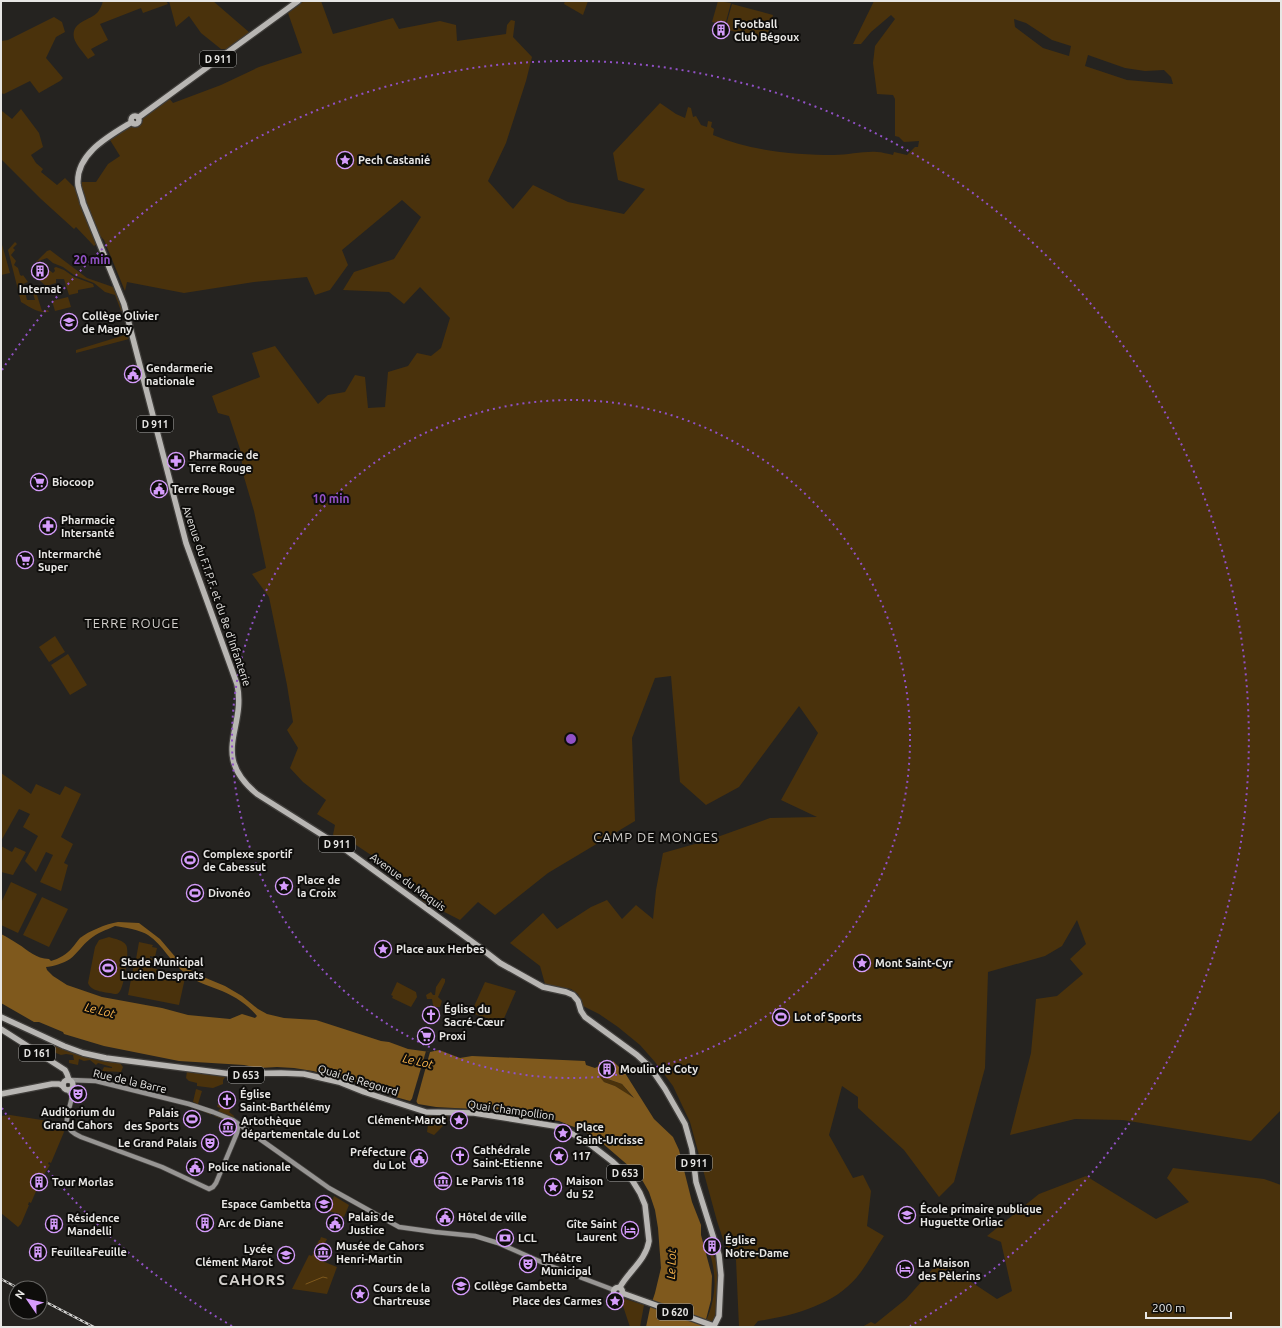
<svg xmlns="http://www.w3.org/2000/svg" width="1282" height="1328" font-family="Ubuntu,sans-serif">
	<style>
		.green { fill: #4a320c; fill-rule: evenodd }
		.water { fill: #7f591d; fill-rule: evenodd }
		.pier { fill: #252320 }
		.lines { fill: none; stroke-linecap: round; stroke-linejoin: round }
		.stream { stroke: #7f591d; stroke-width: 1 }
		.secondary-casing { stroke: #403e3b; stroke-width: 6 }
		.primary-casing { stroke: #403e3b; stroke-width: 8 }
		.secondary { stroke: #979593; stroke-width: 4.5 }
		.primary { stroke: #b8b6b3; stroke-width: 5.5 }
		.rail-casing { stroke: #d3d2d0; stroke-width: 2.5 }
		.rail { stroke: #0e0d0b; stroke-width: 1; stroke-dasharray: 3; stroke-linecap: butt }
		.ring { fill: none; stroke: #9151c6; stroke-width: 2; stroke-dasharray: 2 4 }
		.labels { text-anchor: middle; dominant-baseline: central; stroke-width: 4; stroke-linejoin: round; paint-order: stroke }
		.shield { fill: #0e0d0b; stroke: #a6a5a3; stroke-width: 1 }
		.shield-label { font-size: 10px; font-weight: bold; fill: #e7e6e4 }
		.poi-label { font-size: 11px; font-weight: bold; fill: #e7e6e4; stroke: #0e0d0b; text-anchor: start }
		.street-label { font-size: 11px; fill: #e7e6e4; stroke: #0e0d0b }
		.water-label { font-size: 12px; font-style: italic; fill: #f9b44c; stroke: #0e0d0b }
		.quarter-label { font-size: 13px; letter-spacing: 1px; fill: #d2cfcb; stroke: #0e0d0b }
		.district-label { font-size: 15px; font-weight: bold; letter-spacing: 1px; fill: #d2cfcb; stroke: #0e0d0b }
		.centre { fill: #9151c6; stroke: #0e0d0b; stroke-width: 2 }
		.ring-label { font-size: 12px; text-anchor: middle; font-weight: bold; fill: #9151c6; stroke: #0e0d0b; stroke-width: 4; stroke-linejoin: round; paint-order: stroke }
	</style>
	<rect width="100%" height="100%" fill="#252320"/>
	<g class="green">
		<path d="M 103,1 L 166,1 L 168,4 L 143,13 L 141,8 L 100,24 L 108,40 L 91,49 L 95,55 L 88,59 C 84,53 76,45 74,38 C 71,21 90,21 98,12 C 100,9 102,5 103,1 Z"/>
		<polygon points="169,1 213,1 250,33 227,49 221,49 201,33 189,16 176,27"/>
		<path d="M 304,1 L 321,1 L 333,34 L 393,18 L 399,29 L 440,21 L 456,25 L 457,41 L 506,34 L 507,25 L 511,20 L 515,21 L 513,37 L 532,57 L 526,81 L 506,143 L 488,181 L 513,209 L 533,185 L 568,202 L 624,214 L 645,189 L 618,180 L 613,153 L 660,103 L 676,114 L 685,118 L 688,107 L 691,108 L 693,117 L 696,116 L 701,125 L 707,127 L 708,121 L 712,122 L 711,127 L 714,129 L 713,135 C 751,151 794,155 834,155 C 848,155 864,151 877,152 C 882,152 888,154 893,155 L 894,152 L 907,155 L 915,147 L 918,147 L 919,141 L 904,142 L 899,137 L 895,136 L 895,99 L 893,95 L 877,94 L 873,63 L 875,46 L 895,19 L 891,15 L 871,32 L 861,44 L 853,44 L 874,1 L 1281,1 L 1281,1110 L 1251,1141 L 1123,1120 L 1075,1119 L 1010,1135 L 1031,1053 L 1036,999 L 1057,996 L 1083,974 L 1070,959 L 1086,944 L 1077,920 L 1062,946 L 1045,956 L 988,972 L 985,1068 L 954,1182 L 939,1197 L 904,1150 L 858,1108 L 858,1097 L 842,1086 L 829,1135 L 853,1178 L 863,1175 L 871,1191 L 867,1226 L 884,1236 C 875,1249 867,1265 857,1277 C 834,1305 792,1316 758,1321 L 753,1327 L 739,1327 L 736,1260 L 725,1245 L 717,1221 L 690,1122 L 673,1086 L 655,1062 L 640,1045 L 618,1027 L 599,1014 L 583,1006 L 578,994 L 571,989 L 545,984 L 540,966 L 510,943 L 543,913 L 557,929 L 591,907 L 607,900 L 622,919 L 636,905 L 653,919 L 656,890 L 663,853 L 709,840 L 770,818 L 817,817 L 781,800 L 818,733 L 799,706 L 739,787 L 706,805 L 680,782 L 671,676 L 655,678 L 632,738 L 635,821 L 548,873 L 495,915 L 478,902 L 460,920 L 421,900 L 425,891 L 350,841 L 344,842 L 333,835 L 335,825 L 317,814 L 326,800 L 303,782 L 290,768 L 298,748 L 287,730 L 293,722 L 287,685 L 269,597 L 252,574 L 266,568 L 254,511 L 244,477 L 240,449 L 229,416 L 218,413 L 212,396 L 260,377 L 252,353 L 275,346 L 318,404 L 328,395 L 345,392 L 355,375 L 365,377 L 368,408 L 385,407 L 388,372 L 408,366 L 417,353 L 431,356 L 441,348 L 450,318 L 420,287 L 404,304 L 389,292 L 343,290 L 354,272 L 394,259 L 421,217 L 402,200 L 342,250 L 348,265 L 330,290 L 315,295 L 307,277 L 254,282 L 184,293 L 127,282 L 125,291 L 104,240 L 89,224 L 97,244 L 94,246 L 76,227 L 74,229 L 41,199 L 1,159 L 1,113 L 2,111 L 12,119 L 21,109 L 39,133 L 43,147 L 31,155 L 36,163 L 43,169 L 41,172 L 57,185 L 65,178 L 75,188 L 82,182 L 96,182 L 108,164 L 120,156 L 110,140 L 130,127 L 137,127 L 142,124 L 143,118 L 152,109 L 169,98 L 173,103 L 221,85 L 259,67 L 302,53 L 288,13 ZM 1014,19 L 1026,23 L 1052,40 L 1071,46 L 1069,56 L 1043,48 L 1015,27 ZM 1088,55 L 1125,68 L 1145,71 L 1164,70 L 1171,77 L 1173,84 L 1127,80 L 1085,66 Z"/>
		<polygon points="565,1 588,1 583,15 564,4"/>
		<polygon points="718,1 731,3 725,25 712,22"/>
		<polygon points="732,4 773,15 766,40 725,29"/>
		<polygon points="54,17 62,22 65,32 56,37 46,58 63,78 60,81 39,93 30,81 4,94 1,93 1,41 8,40"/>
		<polygon points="1,241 10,273 1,275"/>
		<path d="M 15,242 L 17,244 L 13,248 L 15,250 L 11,255 L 16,261 L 14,265 L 18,268 L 20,275 L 22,276 L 23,275 L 28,282 L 23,284 L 27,300 L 35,300 L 33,293 L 35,291 L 36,292 L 42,311 L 48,310 L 49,312 C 36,313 32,308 21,302 L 8,250 Z"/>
		<polygon points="50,250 87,278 113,287 118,292 130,332 127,333 127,329 122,311 121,311 115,295 105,292 94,283 74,275 63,267 53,263 47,258 36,262 47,251"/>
		<polygon points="56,267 64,270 74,277 93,284 94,287 78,290 78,293 69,295 64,279 56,279 56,283 46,286 38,279 45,272 46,273 49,270 53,273 55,271 54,268"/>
		<polygon points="68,297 71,307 55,311 52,301"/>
		<polygon points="125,335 129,339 76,353 76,350"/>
		<polygon points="55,636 65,652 49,662 39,647"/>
		<polygon points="68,654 87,685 70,695 51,665"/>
		<polygon points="1,773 31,794 36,784 60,795 65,786 81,794 61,837 73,844 64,863 68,865 61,891 40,882 53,855 46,852 36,872 25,861 38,836 23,827 30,814 19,809 1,841"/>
		<polygon points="1,846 12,852 15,847 26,852 13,875 1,872"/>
		<polygon points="11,882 37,894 18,933 1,925 1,903"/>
		<polygon points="42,897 68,909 49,947 23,935"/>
		<path d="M 109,937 C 115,939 123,940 126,945 C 130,950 124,986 120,991 C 118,994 117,994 115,994 C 106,992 91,992 88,983 L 95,947 L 99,940 Z"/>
		<polygon points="139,942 153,945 152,947 157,948 155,957 150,956 150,958 157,960 156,964 136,959"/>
		<polygon points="134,964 180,974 185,978 179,1005 128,995"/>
		<polygon points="442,978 445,979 445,982 438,997 442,1001 440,1007 435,1007 433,1005 432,999 427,999 426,995 431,992 433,995 435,995 436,987"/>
		<polygon points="397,982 416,992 417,997 411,1007 392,998 393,996 391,995"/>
		<polygon points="485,982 516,991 502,1023 471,1013"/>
		<polygon points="54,1044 101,1059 103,1061 110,1061 120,1063 123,1067 121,1072 102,1071 104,1067 112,1068 112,1067 98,1063 96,1065 90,1060 84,1061 79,1059 78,1065 69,1063 69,1060 74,1060 73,1055 66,1054 61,1055 51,1051 51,1050 56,1050"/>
		<polygon points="187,1071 227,1075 223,1080 223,1084 213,1088 197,1086 197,1083 189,1081 186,1078"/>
		<polygon points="598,1076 622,1084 634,1099 615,1086 604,1082"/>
		<polygon points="196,1089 202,1091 198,1104 211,1113 211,1115 192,1107 196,1103 193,1102"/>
		<polygon points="218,1104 232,1107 229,1112 234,1116 235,1124 214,1116 213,1113 217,1112 221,1108 217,1107"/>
		<polygon points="10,1115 61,1123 64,1132 51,1163 49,1162 48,1164 50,1165 40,1181 39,1180 37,1183 39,1184 31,1203 29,1202 28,1205 29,1205 21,1224 18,1227 1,1213 1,1116"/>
		<polygon points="427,1115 448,1115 447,1122 434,1135 427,1132 428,1125 425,1125"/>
		<polygon points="1173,1168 1264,1179 1281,1185 1281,1327 862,1327 871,1322 875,1324 906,1299 938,1263 947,1266 997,1299 1012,1291 1001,1242 987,1236 1039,1194 1086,1176 1156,1219 1189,1202 1167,1178"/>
		<polygon points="334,1196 349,1205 344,1217 340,1216 340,1214 328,1211"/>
		<polygon points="321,1237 327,1239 317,1259 337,1267 327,1294 292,1289 309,1255 312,1256 319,1240 320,1240"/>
		<path d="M 711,1253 C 723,1260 719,1308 715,1319 L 711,1322 L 706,1321 C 716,1299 717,1276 710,1254 Z"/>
		<polygon points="622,1298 644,1305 640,1327 630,1327 621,1300"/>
	</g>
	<path class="water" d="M 118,922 L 139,923 L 160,939 L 183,966 L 201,976 L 225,986 L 242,996 L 258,1009 L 267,1014 L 284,1018 L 316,1020 L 381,1041 L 389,1042 L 408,1049 L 430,1052 L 439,1050 L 460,1058 L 472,1056 L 585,1061 L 586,1065 L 595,1068 L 599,1066 L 599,1062 L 606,1065 L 605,1072 L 608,1073 L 610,1065 L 612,1066 L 613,1061 L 625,1073 L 654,1119 L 673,1137 L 679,1150 L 692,1202 L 701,1225 L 701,1235 L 712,1276 L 711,1300 L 704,1327 L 646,1327 L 650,1308 L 655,1293 L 661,1268 L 658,1228 L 655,1210 L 649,1192 L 641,1178 L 630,1167 L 601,1142 L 584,1131 L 559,1121 L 533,1117 L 533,1110 L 525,1110 L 524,1116 L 509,1112 L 475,1107 L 473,1109 L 436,1107 L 418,1104 L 416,1101 L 412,1099 L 410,1101 L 392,1096 L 371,1086 L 313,1071 L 294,1068 L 277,1067 L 259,1068 L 244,1065 L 179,1061 L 104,1046 L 64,1034 L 63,1032 L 39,1022 L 34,1022 L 1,1003 L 1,934 C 7,937 12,940 18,944 C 28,950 36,959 49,959 L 51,961 C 59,959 67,954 72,948 C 75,945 77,941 80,938 C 89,931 106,924 118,922 ZM 115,926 C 123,927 141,930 148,935 C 163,945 171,963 186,974 C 197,983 210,986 222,991 C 236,997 248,1005 257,1016 L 255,1018 L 242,1014 L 230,1019 L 188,1015 L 162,1008 L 102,997 L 67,985 L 53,976 L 47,970 L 46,967 C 52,967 64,963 70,959 C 77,954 82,945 90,939 C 97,933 106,930 115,926 ZM 599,1076 L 622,1084 L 634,1098 L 615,1086 L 604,1082 Z"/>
	<polygon class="pier" points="426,1051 430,1052 416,1103 411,1102"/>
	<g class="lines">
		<polyline class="stream" points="306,1284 323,1277 327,1278"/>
		<g class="secondary-casing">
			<g id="secondary">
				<polyline points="70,1080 96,1081 189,1104 213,1112 233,1120 329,1188 399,1227 435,1232 475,1236 498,1243 548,1265 614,1290"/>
				<path d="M 68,1090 L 72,1096 C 69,1115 58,1127 81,1137 L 162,1167 L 209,1189 L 213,1187 L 216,1183 L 237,1133 L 238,1127 L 236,1123"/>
			</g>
		</g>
		<g class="primary-casing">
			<g id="primary">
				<circle cx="135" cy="120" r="4"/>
				<polyline points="139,117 298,1"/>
				<path d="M 132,122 C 109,136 75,154 78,185 C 79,191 82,197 83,203 L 124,304 L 186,543 L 237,684 C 247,729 209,754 257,794 L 346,850 L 478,946 L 500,963 L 543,987 L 566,992 L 573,995 L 578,1001 L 581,1011 L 585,1017 L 637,1055 L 650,1067 L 665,1089 L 685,1124 L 692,1149 L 696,1182 L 719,1255 L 721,1275 L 719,1316 L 714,1326"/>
				<path d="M 1,1017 L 64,1046 L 83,1053 L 106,1058 L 231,1074 L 281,1073 L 304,1074 L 339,1082 L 364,1092 L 426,1112 L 474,1113 L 561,1127 L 591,1145 L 613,1162 L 632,1180 L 640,1193 L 645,1205 L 649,1241 C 646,1260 629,1271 620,1287"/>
				<polyline points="1,1029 65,1070 67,1074 69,1080"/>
				<circle cx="68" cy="1085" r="5"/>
				<polyline points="1,1094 52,1084 59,1084 63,1086"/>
				<circle cx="618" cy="1292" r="4.5"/>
				<polyline points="622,1293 714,1326"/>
			</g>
		</g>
		<use href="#secondary" class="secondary"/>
		<use href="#primary" class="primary"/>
		<g class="rail-casing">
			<g id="rail">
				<polyline points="1,1279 18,1288"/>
				<polyline points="40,1299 94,1327"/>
			</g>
		</g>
		<use href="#rail" class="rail"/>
	</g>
	<g class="ring">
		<circle cx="571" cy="739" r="339"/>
		<path d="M232 1326A678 678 0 0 1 2 1108M2 370A678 678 0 1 1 910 1326"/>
	</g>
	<defs>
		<g id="building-ring" transform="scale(0.9)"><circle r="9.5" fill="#0e0d0b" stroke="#d59cfb" stroke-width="1.5"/><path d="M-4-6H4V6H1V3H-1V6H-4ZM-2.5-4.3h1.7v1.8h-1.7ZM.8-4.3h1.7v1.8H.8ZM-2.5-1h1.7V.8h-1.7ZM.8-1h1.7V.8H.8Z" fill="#d59cfb"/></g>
		<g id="sight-ring" transform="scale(0.9)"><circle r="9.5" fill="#0e0d0b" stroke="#d59cfb" stroke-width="1.5"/><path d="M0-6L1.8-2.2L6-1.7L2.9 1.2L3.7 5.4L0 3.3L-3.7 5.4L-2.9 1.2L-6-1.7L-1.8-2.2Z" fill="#d59cfb"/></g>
		<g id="school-ring" transform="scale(0.9)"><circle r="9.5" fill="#0e0d0b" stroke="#d59cfb" stroke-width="1.5"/><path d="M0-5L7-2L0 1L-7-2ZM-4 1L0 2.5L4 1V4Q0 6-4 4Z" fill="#d59cfb"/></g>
		<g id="civic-ring" transform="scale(0.9)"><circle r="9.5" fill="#0e0d0b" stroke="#d59cfb" stroke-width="1.5"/><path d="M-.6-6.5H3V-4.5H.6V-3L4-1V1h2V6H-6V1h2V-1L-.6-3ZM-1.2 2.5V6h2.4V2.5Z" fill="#d59cfb"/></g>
		<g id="pharmacy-ring" transform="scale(0.9)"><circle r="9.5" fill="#0e0d0b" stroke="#d59cfb" stroke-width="1.5"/><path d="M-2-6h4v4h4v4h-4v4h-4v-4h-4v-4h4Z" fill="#d59cfb"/></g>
		<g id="supermarket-ring" transform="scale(0.9)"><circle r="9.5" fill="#0e0d0b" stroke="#d59cfb" stroke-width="1.5"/><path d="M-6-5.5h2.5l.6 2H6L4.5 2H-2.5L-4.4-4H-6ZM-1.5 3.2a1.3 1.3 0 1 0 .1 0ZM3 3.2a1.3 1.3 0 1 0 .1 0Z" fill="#d59cfb"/></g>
		<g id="stadium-ring" transform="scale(0.9)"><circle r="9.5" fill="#0e0d0b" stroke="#d59cfb" stroke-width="1.5"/><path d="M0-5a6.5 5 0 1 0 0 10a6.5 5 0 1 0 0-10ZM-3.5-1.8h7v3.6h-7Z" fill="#d59cfb"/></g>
		<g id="church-ring" transform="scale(0.9)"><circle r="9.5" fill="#0e0d0b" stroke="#d59cfb" stroke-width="1.5"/><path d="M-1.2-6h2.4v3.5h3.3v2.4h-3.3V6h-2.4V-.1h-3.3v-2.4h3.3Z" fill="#d59cfb"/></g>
		<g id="theatre-ring" transform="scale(0.9)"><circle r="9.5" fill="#0e0d0b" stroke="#d59cfb" stroke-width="1.5"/><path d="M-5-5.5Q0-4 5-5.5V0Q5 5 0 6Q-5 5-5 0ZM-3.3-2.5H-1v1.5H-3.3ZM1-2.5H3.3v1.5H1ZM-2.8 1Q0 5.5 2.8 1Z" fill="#d59cfb"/></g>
		<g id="museum-ring" transform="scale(0.9)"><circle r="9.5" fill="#0e0d0b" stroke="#d59cfb" stroke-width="1.5"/><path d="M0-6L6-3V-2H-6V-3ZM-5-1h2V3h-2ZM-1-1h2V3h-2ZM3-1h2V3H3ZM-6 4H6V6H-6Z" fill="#d59cfb"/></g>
		<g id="hotel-ring" transform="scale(0.9)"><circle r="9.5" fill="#0e0d0b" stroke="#d59cfb" stroke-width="1.5"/><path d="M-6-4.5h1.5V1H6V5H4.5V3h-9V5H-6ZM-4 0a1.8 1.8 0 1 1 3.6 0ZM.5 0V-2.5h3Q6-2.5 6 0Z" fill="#d59cfb"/></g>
		<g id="bank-ring" transform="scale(0.9)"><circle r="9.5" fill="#0e0d0b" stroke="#d59cfb" stroke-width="1.5"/><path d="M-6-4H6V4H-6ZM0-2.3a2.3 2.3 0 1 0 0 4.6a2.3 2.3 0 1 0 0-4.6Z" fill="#d59cfb"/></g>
	</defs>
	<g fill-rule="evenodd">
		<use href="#building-ring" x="721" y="30"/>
		<use href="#sight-ring" x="345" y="160"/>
		<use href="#building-ring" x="40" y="271"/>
		<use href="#school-ring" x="69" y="322"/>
		<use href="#civic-ring" x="133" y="374"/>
		<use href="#pharmacy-ring" x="176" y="461"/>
		<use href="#supermarket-ring" x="39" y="482"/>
		<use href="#civic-ring" x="159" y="489"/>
		<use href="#pharmacy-ring" x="48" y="526"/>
		<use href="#supermarket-ring" x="25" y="560"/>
		<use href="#stadium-ring" x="190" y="860"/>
		<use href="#sight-ring" x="284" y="886"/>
		<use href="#stadium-ring" x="195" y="893"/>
		<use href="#sight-ring" x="383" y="949"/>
		<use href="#sight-ring" x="862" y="963"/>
		<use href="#stadium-ring" x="108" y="968"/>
		<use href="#church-ring" x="431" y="1015"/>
		<use href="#stadium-ring" x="781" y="1017"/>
		<use href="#supermarket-ring" x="426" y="1036"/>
		<use href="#building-ring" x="607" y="1069"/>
		<use href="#theatre-ring" x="78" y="1094"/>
		<use href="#church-ring" x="227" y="1100"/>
		<use href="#stadium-ring" x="192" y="1119"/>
		<use href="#sight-ring" x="459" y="1120"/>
		<use href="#museum-ring" x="228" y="1127"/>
		<use href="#sight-ring" x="563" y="1133"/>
		<use href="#theatre-ring" x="210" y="1143"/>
		<use href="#church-ring" x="460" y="1156"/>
		<use href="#sight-ring" x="559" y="1156"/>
		<use href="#civic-ring" x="419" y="1158"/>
		<use href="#civic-ring" x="195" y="1167"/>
		<use href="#museum-ring" x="443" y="1181"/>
		<use href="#building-ring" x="39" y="1182"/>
		<use href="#sight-ring" x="553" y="1187"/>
		<use href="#school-ring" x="324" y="1204"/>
		<use href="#school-ring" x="907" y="1215"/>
		<use href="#civic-ring" x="445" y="1217"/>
		<use href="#building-ring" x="205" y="1223"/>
		<use href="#civic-ring" x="335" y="1223"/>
		<use href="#building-ring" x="54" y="1224"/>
		<use href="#hotel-ring" x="630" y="1230"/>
		<use href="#bank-ring" x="505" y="1238"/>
		<use href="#building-ring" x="712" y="1246"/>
		<use href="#building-ring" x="38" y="1252"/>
		<use href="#museum-ring" x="323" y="1252"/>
		<use href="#school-ring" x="286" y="1255"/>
		<use href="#theatre-ring" x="528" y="1264"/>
		<use href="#hotel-ring" x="905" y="1269"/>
		<use href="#school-ring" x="461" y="1286"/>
		<use href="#sight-ring" x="360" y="1294"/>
		<use href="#sight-ring" x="615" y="1301"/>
	</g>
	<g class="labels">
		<g class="shield">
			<rect x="200" y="51" width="36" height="16" rx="3"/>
			<rect x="137" y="416" width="36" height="16" rx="3"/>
			<rect x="319" y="836" width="36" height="16" rx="3"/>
			<rect x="19" y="1045" width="36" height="16" rx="3"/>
			<rect x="228" y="1067" width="36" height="16" rx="3"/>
			<rect x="676" y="1155" width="36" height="16" rx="3"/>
			<rect x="607" y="1165" width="36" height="16" rx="3"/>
			<rect x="657" y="1304" width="36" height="16" rx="3"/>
		</g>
		<g class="shield-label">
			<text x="218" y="59">D 911</text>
			<text x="155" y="424">D 911</text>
			<text x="337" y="844">D 911</text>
			<text x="37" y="1053">D 161</text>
			<text x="246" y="1075">D 653</text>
			<text x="694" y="1163">D 911</text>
			<text x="625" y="1173">D 653</text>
			<text x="675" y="1312">D 620</text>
		</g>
		<g class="poi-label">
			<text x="734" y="24">Football<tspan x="734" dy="13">Club Bégoux</tspan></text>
			<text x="358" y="160">Pech Castanié</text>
			<text x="40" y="289" text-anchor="middle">Internat</text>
			<text x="82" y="316">Collège Olivier<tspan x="82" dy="13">de Magny</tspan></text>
			<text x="146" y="368">Gendarmerie<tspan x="146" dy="13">nationale</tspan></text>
			<text x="189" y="455">Pharmacie de<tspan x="189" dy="13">Terre Rouge</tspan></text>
			<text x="52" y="482">Biocoop</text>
			<text x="172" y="489">Terre Rouge</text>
			<text x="61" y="520">Pharmacie<tspan x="61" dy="13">Intersanté</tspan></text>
			<text x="38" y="554">Intermarché<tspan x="38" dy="13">Super</tspan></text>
			<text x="203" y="854">Complexe sportif<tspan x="203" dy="13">de Cabessut</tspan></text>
			<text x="297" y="880">Place de<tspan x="297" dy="13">la Croix</tspan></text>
			<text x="208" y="893">Divonéo</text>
			<text x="396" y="949">Place aux Herbes</text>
			<text x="121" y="962">Stade Municipal<tspan x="121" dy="13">Lucien Desprats</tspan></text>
			<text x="875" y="963">Mont Saint-Cyr</text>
			<text x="444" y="1009">Église du<tspan x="444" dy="13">Sacré-Cœur</tspan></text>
			<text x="794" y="1017">Lot of Sports</text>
			<text x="439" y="1036">Proxi</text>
			<text x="620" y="1069">Moulin de Coty</text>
			<text x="240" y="1094">Église<tspan x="240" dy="13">Saint-Barthélémy</tspan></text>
			<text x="78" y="1112" text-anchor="middle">Auditorium du<tspan x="78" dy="13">Grand Cahors</tspan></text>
			<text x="179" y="1113" text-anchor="end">Palais<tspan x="179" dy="13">des Sports</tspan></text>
			<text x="446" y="1120" text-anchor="end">Clément-Marot</text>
			<text x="241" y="1121">Artothèque<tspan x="241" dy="13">départementale du Lot</tspan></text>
			<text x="576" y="1127">Place<tspan x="576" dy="13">Saint-Urcisse</tspan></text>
			<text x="197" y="1143" text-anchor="end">Le Grand Palais</text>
			<text x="473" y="1150">Cathédrale<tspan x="473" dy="13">Saint-Etienne</tspan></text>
			<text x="406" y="1152" text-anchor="end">Préfecture<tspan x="406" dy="13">du Lot</tspan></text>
			<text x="572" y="1156">117</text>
			<text x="208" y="1167">Police nationale</text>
			<text x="456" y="1181">Le Parvis 118</text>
			<text x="566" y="1181">Maison<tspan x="566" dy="13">du 52</tspan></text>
			<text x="52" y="1182">Tour Morlas</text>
			<text x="311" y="1204" text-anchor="end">Espace Gambetta</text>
			<text x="920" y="1209">École primaire publique<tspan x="920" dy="13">Huguette Orliac</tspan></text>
			<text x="348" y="1217">Palais de<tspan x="348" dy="13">Justice</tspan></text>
			<text x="458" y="1217">Hôtel de ville</text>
			<text x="67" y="1218">Résidence<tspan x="67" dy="13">Mandelli</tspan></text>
			<text x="218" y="1223">Arc de Diane</text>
			<text x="617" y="1224" text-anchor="end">Gîte Saint<tspan x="617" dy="13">Laurent</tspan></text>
			<text x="518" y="1238">LCL</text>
			<text x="725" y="1240">Église<tspan x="725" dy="13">Notre-Dame</tspan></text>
			<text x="336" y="1246">Musée de Cahors<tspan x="336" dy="13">Henri-Martin</tspan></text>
			<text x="273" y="1249" text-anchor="end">Lycée<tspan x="273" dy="13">Clément Marot</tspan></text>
			<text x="51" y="1252">FeuilleaFeuille</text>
			<text x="541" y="1258">Théâtre<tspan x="541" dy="13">Municipal</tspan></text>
			<text x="918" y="1263">La Maison<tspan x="918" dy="13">des Pèlerins</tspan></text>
			<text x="474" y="1286">Collège Gambetta</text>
			<text x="373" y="1288">Cours de la<tspan x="373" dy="13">Chartreuse</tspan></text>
			<text x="602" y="1301" text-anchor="end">Place des Carmes</text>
		</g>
		<g class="street-label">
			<text transform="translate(217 596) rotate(71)">Avenue du F.T.P.F. et du 8e d'Infanterie</text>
			<text transform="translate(408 882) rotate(36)">Avenue du Maquis</text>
			<text transform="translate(358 1080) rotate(17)">Quai de Regourd</text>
			<text transform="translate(130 1081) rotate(13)">Rue de la Barre</text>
			<text transform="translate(511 1110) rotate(8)">Quai Champollion</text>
		</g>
		<g class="water-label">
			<text transform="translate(100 1010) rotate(14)">Le Lot</text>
			<text transform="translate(418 1061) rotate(13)">Le Lot</text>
			<text transform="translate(671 1264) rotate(-88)">Le Lot</text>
		</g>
		<g class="quarter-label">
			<text x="132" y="623">TERRE ROUGE</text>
			<text x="656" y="837">CAMP DE MONGES</text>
		</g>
		<g class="district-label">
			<text x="252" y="1279">CAHORS</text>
		</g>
	</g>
	<circle cx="571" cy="739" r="6" class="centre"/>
	<g class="ring-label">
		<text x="92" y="264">20 min</text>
		<text x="331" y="503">10 min</text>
	</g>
	<rect width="1282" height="1328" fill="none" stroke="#e7e6e4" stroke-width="4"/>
	<g transform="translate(28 1300) rotate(304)"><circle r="19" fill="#0e0d0b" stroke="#656462"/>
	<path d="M0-3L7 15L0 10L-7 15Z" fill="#d59cfb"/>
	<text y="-6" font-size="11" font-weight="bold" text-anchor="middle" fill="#e7e6e4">N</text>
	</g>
	<path d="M1146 1312v6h85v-6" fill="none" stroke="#e7e6e4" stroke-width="2"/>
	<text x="1152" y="1312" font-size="12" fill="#e7e6e4" stroke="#0e0d0b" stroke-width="3" paint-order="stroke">200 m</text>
</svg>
